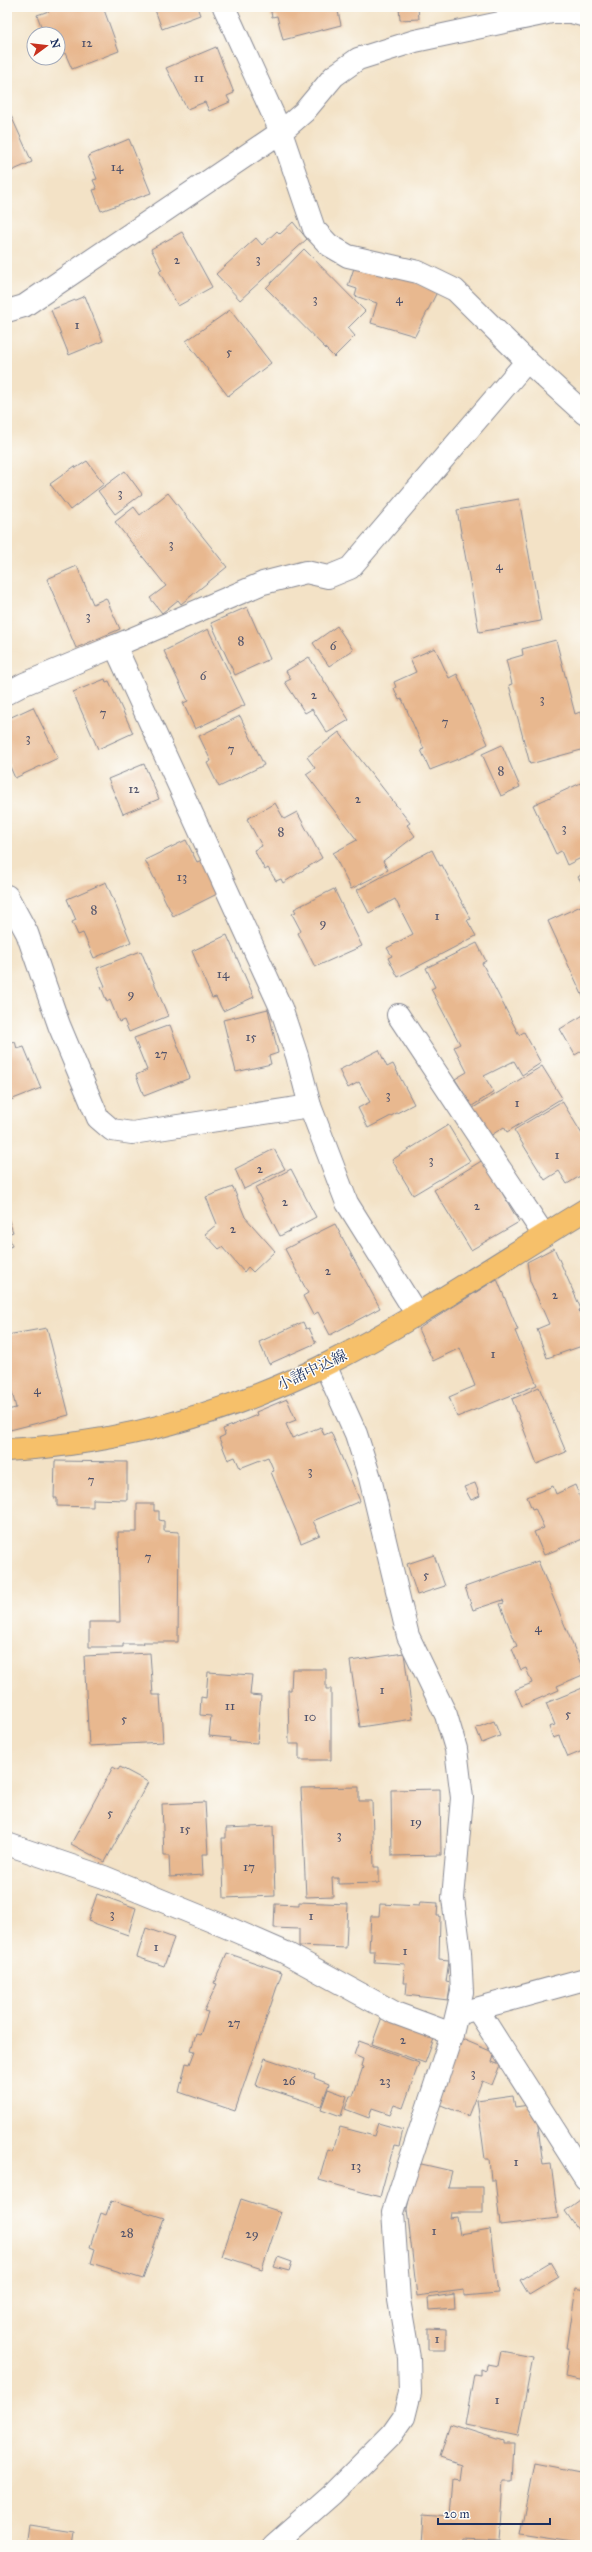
<svg xmlns="http://www.w3.org/2000/svg" width="592" height="2552" font-family="'IM FELL Great Primer','Noto Serif JP',serif">
	<style>
		.building { fill: #e8b88f }
		.lines { fill: none; stroke-linecap: round; stroke-linejoin: round }
		.minor-casing { stroke: #878892; stroke-width: 24 }
		.major-casing { stroke: #878892; stroke-width: 24 }
		.minor { stroke: #fff; stroke-width: 22 }
		.major { stroke: #f6c06b; stroke-width: 22 }
		.labels { text-anchor: middle; dominant-baseline: central; stroke-width: 3; stroke-linejoin: round; paint-order: stroke }
		.number-label { font-size: 13px; fill: #4e516a }
		.street-label { font-size: 15px; fill: #1b2f5e; stroke: #fdfcf7 }
	</style>
	<rect width="100%" height="100%" fill="#fdfcf7"/>
	<filter id="ink" filterUnits="userSpaceOnUse"><feTurbulence type="fractalNoise" baseFrequency=".025" numOctaves="2"/><feDisplacementMap in="SourceGraphic" scale="8" xChannelSelector="R" yChannelSelector="G"/><feConvolveMatrix kernelMatrix="1 2 1 2 8 2 1 2 1" color-interpolation-filters="sRGB"/></filter>
	<filter id="wash" filterUnits="userSpaceOnUse"><feTurbulence type="fractalNoise" baseFrequency=".012" numOctaves="4" result="noise"/><feDisplacementMap in="SourceGraphic" scale="16" xChannelSelector="R" yChannelSelector="G"/><feGaussianBlur stdDeviation="0.9" result="paint"/><feColorMatrix in="noise" values="0 0 0 0 0 0 0 0 0 0 0 0 0 0 0 0 0 1.4 0 .05"/><feComposite in="paint" operator="in"/></filter>
	<g filter="url(#wash)">
		<rect width="100%" height="100%" fill="#f3e2c6"/>
		<g id="blocks">
			<g class="building">
				<polygon points="47,7 103,7 119,51 72,69 65,53 58,56 58,34 44,34 37,15 49,11"/>
				<polygon points="154,7 197,7 200,15 162,29"/>
				<polygon points="270,7 337,7 341,25 283,40 277,16 272,17"/>
				<polygon points="399,7 418,7 419,19 400,20"/>
				<polygon points="216,47 234,93 227,96 230,102 209,111 205,102 187,109 166,68"/>
				<polygon points="7,107 32,162 7,173"/>
				<polygon points="129,139 151,193 101,211 93,190 97,189 93,180 97,179 88,156"/>
				<polygon points="293,222 307,239 240,300 216,274 256,238 262,245 277,231 280,234"/>
				<polygon points="182,232 212,287 178,306 159,271 162,270 151,249"/>
				<polygon points="304,249 365,311 348,328 355,336 334,357 266,288"/>
				<polygon points="354,268 402,276 437,292 415,336 371,323 377,303 355,296 357,289 348,286"/>
				<polygon points="85,296 103,341 69,355 51,310"/>
				<polygon points="230,310 271,363 228,396 186,341"/>
				<polygon points="87,461 104,484 70,510 50,484 75,466 76,468"/>
				<polygon points="125,471 142,494 115,514 98,491"/>
				<polygon points="168,493 227,567 181,604 178,600 162,613 150,598 166,586 115,522 134,507 140,515"/>
				<polygon points="519,499 541,621 479,632 457,510"/>
				<polygon points="77,566 93,604 106,598 120,629 76,648 47,579"/>
				<polygon points="247,607 270,659 235,675 211,623"/>
				<polygon points="337,626 353,650 329,666 313,643"/>
				<polygon points="208,629 245,705 195,729 183,703 188,701 164,651"/>
				<polygon points="556,640 575,714 580,712 585,731 585,749 530,764 509,685 512,684 506,660 523,655 522,649"/>
				<polygon points="435,648 449,678 457,674 488,744 476,750 476,752 430,770 421,750 424,749 402,699 399,700 394,688 396,687 394,682 416,672 410,659"/>
				<polygon points="309,657 349,720 327,733 312,709 305,713 285,682 291,679 286,671"/>
				<polygon points="105,679 106,682 109,681 133,733 98,749 73,692"/>
				<polygon points="33,707 58,758 15,778 7,760 7,719"/>
				<polygon points="240,716 264,765 219,787 207,763 211,761 199,736"/>
				<polygon points="339,732 410,823 407,825 415,836 383,861 388,870 351,889 333,853 357,840 306,774 315,768 307,757"/>
				<polygon points="502,745 520,787 501,796 482,754"/>
				<polygon points="144,764 159,799 123,814 108,779"/>
				<polygon points="583,782 585,787 585,856 567,865 561,851 556,854 533,805"/>
				<polygon points="275,803 284,819 297,812 322,858 283,883 281,879 276,881 268,868 265,870 254,850 262,846 247,819"/>
				<polygon points="186,840 197,862 202,860 219,893 173,916 145,860"/>
				<polygon points="432,850 440,866 442,865 471,919 467,920 476,936 398,977 388,958 392,956 387,948 413,934 395,899 369,913 357,890"/>
				<polygon points="585,872 585,888 578,877"/>
				<polygon points="106,882 131,942 94,958 83,933 78,935 72,922 76,920 67,899"/>
				<polygon points="334,889 362,946 315,967 298,933 301,931 292,914 296,912 294,909"/>
				<polygon points="585,904 585,1001 548,921"/>
				<polygon points="227,935 254,997 223,1011 216,997 212,998 192,951"/>
				<polygon points="477,943 486,961 482,963 519,1035 524,1032 541,1063 522,1075 514,1061 484,1076 494,1092 472,1106 455,1079 467,1072 454,1047 460,1044 431,989 435,987 426,968"/>
				<polygon points="141,951 168,1016 129,1032 124,1020 119,1022 110,1000 107,1002 101,987 105,986 97,968"/>
				<polygon points="268,1009 278,1053 269,1056 271,1064 236,1072 223,1020"/>
				<polygon points="585,1014 585,1049 575,1055 560,1029"/>
				<polygon points="170,1025 190,1078 144,1096 136,1075 147,1070 134,1038"/>
				<polygon points="15,1041 17,1049 24,1047 41,1088 8,1101 7,1044"/>
				<polygon points="379,1050 387,1067 393,1064 414,1104 368,1128 358,1108 370,1102 359,1082 348,1088 339,1070"/>
				<polygon points="542,1066 562,1098 507,1132 504,1127 490,1136 473,1108"/>
				<polygon points="562,1101 585,1139 585,1173 567,1184 559,1171 545,1180 514,1130"/>
				<polygon points="448,1125 470,1161 413,1195 392,1160"/>
				<polygon points="274,1149 285,1169 244,1189 235,1169"/>
				<polygon points="483,1160 519,1222 471,1250 434,1190"/>
				<polygon points="291,1169 316,1217 280,1236 255,1188"/>
				<polygon points="233,1187 245,1217 275,1251 253,1272 248,1267 244,1272 222,1247 219,1249 205,1234 217,1224 206,1197"/>
				<polygon points="7,1216 13,1232 8,1234 12,1246 7,1248"/>
				<polygon points="335,1224 380,1308 330,1335 318,1312 313,1315 303,1296 308,1293 285,1249"/>
				<polygon points="554,1248 581,1309 579,1310 585,1328 585,1345 547,1358 537,1329 549,1324 530,1281 527,1262"/>
				<polygon points="497,1279 518,1330 515,1331 537,1385 457,1417 449,1397 475,1386 460,1348 433,1361 418,1329"/>
				<polygon points="303,1322 306,1329 309,1328 316,1343 269,1364 259,1342"/>
				<polygon points="47,1328 69,1415 10,1430 7,1410 16,1408 7,1372 7,1335"/>
				<polygon points="539,1387 566,1452 537,1464 512,1399"/>
				<polygon points="287,1399 296,1420 286,1424 292,1438 321,1427 324,1435 331,1432 360,1501 313,1521 320,1535 301,1543 271,1472 274,1471 268,1457 240,1468 235,1457 228,1460 219,1438 225,1435 223,1429 257,1415 256,1412"/>
				<polygon points="55,1461 127,1462 127,1500 93,1499 93,1507 57,1506 57,1498 54,1498"/>
				<polygon points="475,1483 480,1496 471,1500 464,1487"/>
				<polygon points="575,1485 585,1509 585,1538 544,1555 534,1532 544,1528 535,1508 532,1509 527,1497 553,1486 556,1494"/>
				<polygon points="137,1504 154,1504 154,1511 159,1511 159,1520 164,1521 164,1531 179,1532 178,1642 143,1642 144,1644 123,1644 123,1647 89,1647 89,1622 120,1622 118,1532 137,1532"/>
				<polygon points="434,1555 445,1586 417,1595 407,1564"/>
				<polygon points="538,1561 585,1674 557,1686 559,1690 522,1706 515,1690 532,1683 526,1668 521,1670 512,1649 517,1646 500,1604 504,1603 503,1600 473,1610 465,1587"/>
				<polygon points="150,1653 153,1695 160,1695 163,1742 89,1746 84,1656"/>
				<polygon points="404,1653 413,1719 360,1727 350,1661"/>
				<polygon points="292,1669 326,1669 326,1689 331,1689 331,1760 299,1760 299,1744 289,1744 288,1690 291,1690"/>
				<polygon points="208,1672 252,1675 250,1695 261,1696 257,1743 229,1741 230,1738 209,1736 211,1716 200,1715 201,1697 206,1698"/>
				<polygon points="585,1687 585,1750 568,1757 559,1736 553,1738 549,1727 555,1725 546,1703"/>
				<polygon points="494,1721 500,1736 482,1743 476,1728"/>
				<polygon points="113,1767 118,1770 120,1767 148,1782 105,1862 71,1844"/>
				<polygon points="359,1787 359,1801 372,1801 374,1867 379,1867 379,1883 338,1884 338,1878 332,1878 333,1896 306,1897 301,1788"/>
				<polygon points="440,1789 441,1855 392,1856 391,1790"/>
				<polygon points="205,1802 208,1854 202,1854 203,1875 170,1877 169,1856 164,1856 162,1804"/>
				<polygon points="273,1826 275,1896 224,1898 222,1838 226,1838 226,1828"/>
				<polygon points="97,1894 136,1908 128,1935 88,1921"/>
				<polygon points="299,1902 348,1904 346,1948 299,1946 299,1929 274,1928 275,1904 299,1905"/>
				<polygon points="420,1902 438,1903 437,1916 440,1916 439,1959 449,1960 446,1982 451,1983 448,2000 406,1995 407,1983 403,1983 405,1964 374,1962 375,1951 369,1951 371,1916 379,1916 380,1904 419,1906"/>
				<polygon points="146,1928 174,1938 164,1966 137,1957"/>
				<polygon points="227,1953 282,1972 235,2111 179,2092 186,2063 190,2064 195,2051 191,2050 196,2034 200,2035 208,2012 204,2011 217,1984 214,1983"/>
				<polygon points="382,2017 435,2036 425,2063 372,2044"/>
				<polygon points="462,2039 495,2053 492,2062 500,2065 492,2085 482,2081 468,2116 436,2103"/>
				<polygon points="359,2041 419,2063 403,2108 394,2105 390,2114 372,2108 369,2118 345,2109 350,2096 353,2096 363,2067 361,2066 363,2059 354,2055"/>
				<polygon points="265,2058 315,2075 314,2078 329,2084 321,2106 256,2085"/>
				<polygon points="328,2089 347,2096 341,2116 321,2109"/>
				<polygon points="513,2095 515,2107 529,2105 530,2113 536,2112 543,2165 551,2164 558,2218 500,2225 495,2180 491,2180 489,2159 485,2159 477,2100"/>
				<polygon points="378,2123 403,2130 399,2146 394,2145 380,2197 319,2180 328,2149 333,2151 340,2127 374,2136"/>
				<polygon points="417,2163 452,2171 448,2187 483,2187 483,2213 451,2213 450,2218 457,2217 460,2234 490,2229 498,2293 464,2296 464,2290 417,2296 407,2209"/>
				<polygon points="584,2197 585,2199 585,2240 565,2211"/>
				<polygon points="241,2199 281,2212 262,2269 222,2256"/>
				<polygon points="111,2201 164,2218 143,2279 91,2263 95,2249 90,2247 101,2213 106,2215"/>
				<polygon points="278,2257 292,2262 289,2271 274,2267"/>
				<polygon points="550,2262 559,2277 529,2295 520,2280"/>
				<polygon points="576,2288 585,2290 585,2381 565,2377 569,2348 567,2348"/>
				<polygon points="454,2294 455,2308 429,2310 428,2298"/>
				<polygon points="428,2328 446,2329 446,2350 428,2350"/>
				<polygon points="501,2351 533,2357 518,2436 465,2425 474,2374 481,2375 481,2368 486,2370 487,2364 498,2366"/>
				<polygon points="450,2424 503,2441 503,2444 514,2444 512,2481 503,2481 499,2542 462,2540 461,2545 421,2543 423,2514 450,2516 453,2479 459,2480 461,2465 440,2458"/>
				<polygon points="534,2463 585,2473 585,2545 520,2535"/>
				<polygon points="29,2525 74,2532 72,2545 26,2545"/>
			</g>
		</g>
	</g>
	<g filter="url(#ink)">
		<use href="#blocks" fill-opacity="0" stroke="#878892" stroke-width="1"/>
		<g class="lines">
			<g class="minor-casing">
				<g id="minor">
					<polyline points="224,7 281,132 304,112 334,76 358,59 415,41 552,12 571,12 585,16"/>
					<polyline points="7,311 24,306 281,132 314,229 329,245 348,256 418,272 455,290 527,361 585,414"/>
					<polyline points="7,693 24,684 115,646"/>
					<polyline points="7,896 27,933 59,1025 98,1118 112,1130 132,1133 310,1106"/>
					<polyline points="398,1015 544,1235"/>
					<polyline points="416,1313 347,1203 310,1106 297,1056 281,1008 115,646 263,583 306,572 328,577 350,568 527,361"/>
					<polyline points="7,1844 104,1877 224,1926 284,1952 395,2013 452,2034"/>
					<polyline points="477,2009 585,2178"/>
					<polyline points="465,2012 585,1979"/>
					<polyline points="274,2545 332,2494 392,2434 404,2417 410,2393 409,2358 399,2300 393,2212 452,2034 462,1992 460,1952 453,1898 462,1798 456,1749 446,1715 408,1636 370,1478 356,1434 325,1365"/>
				</g>
			</g>
			<g class="major-casing">
				<path id="major" d="M 7,1450 C 117,1444 226,1414 325,1365 C 415,1320 499,1262 585,1210"/>
			</g>
			<use href="#minor" class="minor"/>
			<use href="#major" class="major"/>
		</g>
	</g>
	<g class="labels">
		<g class="number-label">
			<text x="87" y="43">12</text>
			<text x="199" y="78">11</text>
			<text x="117" y="167">14</text>
			<text x="258" y="259">3</text>
			<text x="177" y="260">2</text>
			<text x="315" y="299">3</text>
			<text x="399" y="299">4</text>
			<text x="77" y="325">1</text>
			<text x="229" y="352">5</text>
			<text x="120" y="493">3</text>
			<text x="171" y="544">3</text>
			<text x="499" y="566">4</text>
			<text x="88" y="616">3</text>
			<text x="241" y="641">8</text>
			<text x="333" y="646">6</text>
			<text x="203" y="676">6</text>
			<text x="314" y="695">2</text>
			<text x="542" y="699">3</text>
			<text x="103" y="713">7</text>
			<text x="445" y="722">7</text>
			<text x="28" y="738">3</text>
			<text x="231" y="749">7</text>
			<text x="501" y="771">8</text>
			<text x="134" y="789">12</text>
			<text x="358" y="799">2</text>
			<text x="564" y="828">3</text>
			<text x="281" y="832">8</text>
			<text x="182" y="877">13</text>
			<text x="94" y="910">8</text>
			<text x="437" y="916">1</text>
			<text x="323" y="923">9</text>
			<text x="223" y="974">14</text>
			<text x="131" y="994">9</text>
			<text x="251" y="1037">15</text>
			<text x="161" y="1054">27</text>
			<text x="388" y="1095">3</text>
			<text x="517" y="1103">1</text>
			<text x="557" y="1155">1</text>
			<text x="431" y="1160">3</text>
			<text x="260" y="1169">2</text>
			<text x="285" y="1202">2</text>
			<text x="477" y="1206">2</text>
			<text x="233" y="1229">2</text>
			<text x="328" y="1271">2</text>
			<text x="555" y="1295">2</text>
			<text x="493" y="1354">1</text>
			<text x="37" y="1390">4</text>
			<text x="310" y="1471">3</text>
			<text x="91" y="1480">7</text>
			<text x="148" y="1557">7</text>
			<text x="426" y="1575">5</text>
			<text x="538" y="1628">4</text>
			<text x="382" y="1690">1</text>
			<text x="230" y="1706">11</text>
			<text x="568" y="1714">5</text>
			<text x="310" y="1717">10</text>
			<text x="124" y="1719">5</text>
			<text x="110" y="1813">5</text>
			<text x="416" y="1822">19</text>
			<text x="185" y="1829">15</text>
			<text x="339" y="1835">3</text>
			<text x="249" y="1867">17</text>
			<text x="112" y="1914">3</text>
			<text x="311" y="1916">1</text>
			<text x="156" y="1947">1</text>
			<text x="405" y="1951">1</text>
			<text x="234" y="2023">27</text>
			<text x="403" y="2040">2</text>
			<text x="473" y="2073">3</text>
			<text x="289" y="2081">26</text>
			<text x="385" y="2081">23</text>
			<text x="516" y="2162">1</text>
			<text x="356" y="2166">13</text>
			<text x="434" y="2231">1</text>
			<text x="127" y="2233">28</text>
			<text x="252" y="2234">29</text>
			<text x="437" y="2339">1</text>
			<text x="497" y="2400">1</text>
		</g>
		<g class="street-label">
			<text transform="translate(312 1370) rotate(-25)">小諸中込線</text>
		</g>
	</g>
	<rect width="592" height="2552" fill="none" stroke="#fdfcf7" stroke-width="24"/>
	<g transform="translate(46 46) rotate(75)"><circle r="19" fill="#fdfcf7" stroke="#a3aaba"/>
	<path d="M0-3L7 15L0 10L-7 15Z" fill="#c8321e"/>
	<text y="-6" font-size="11" font-weight="bold" text-anchor="middle" fill="#1b2f5e">N</text>
	</g>
	<path d="M438 2518v6h112v-6" fill="none" stroke="#1b2f5e" stroke-width="2"/>
	<text x="444" y="2518" font-size="12" fill="#1b2f5e" stroke="#fdfcf7" stroke-width="3" paint-order="stroke">20 m</text>
</svg>
